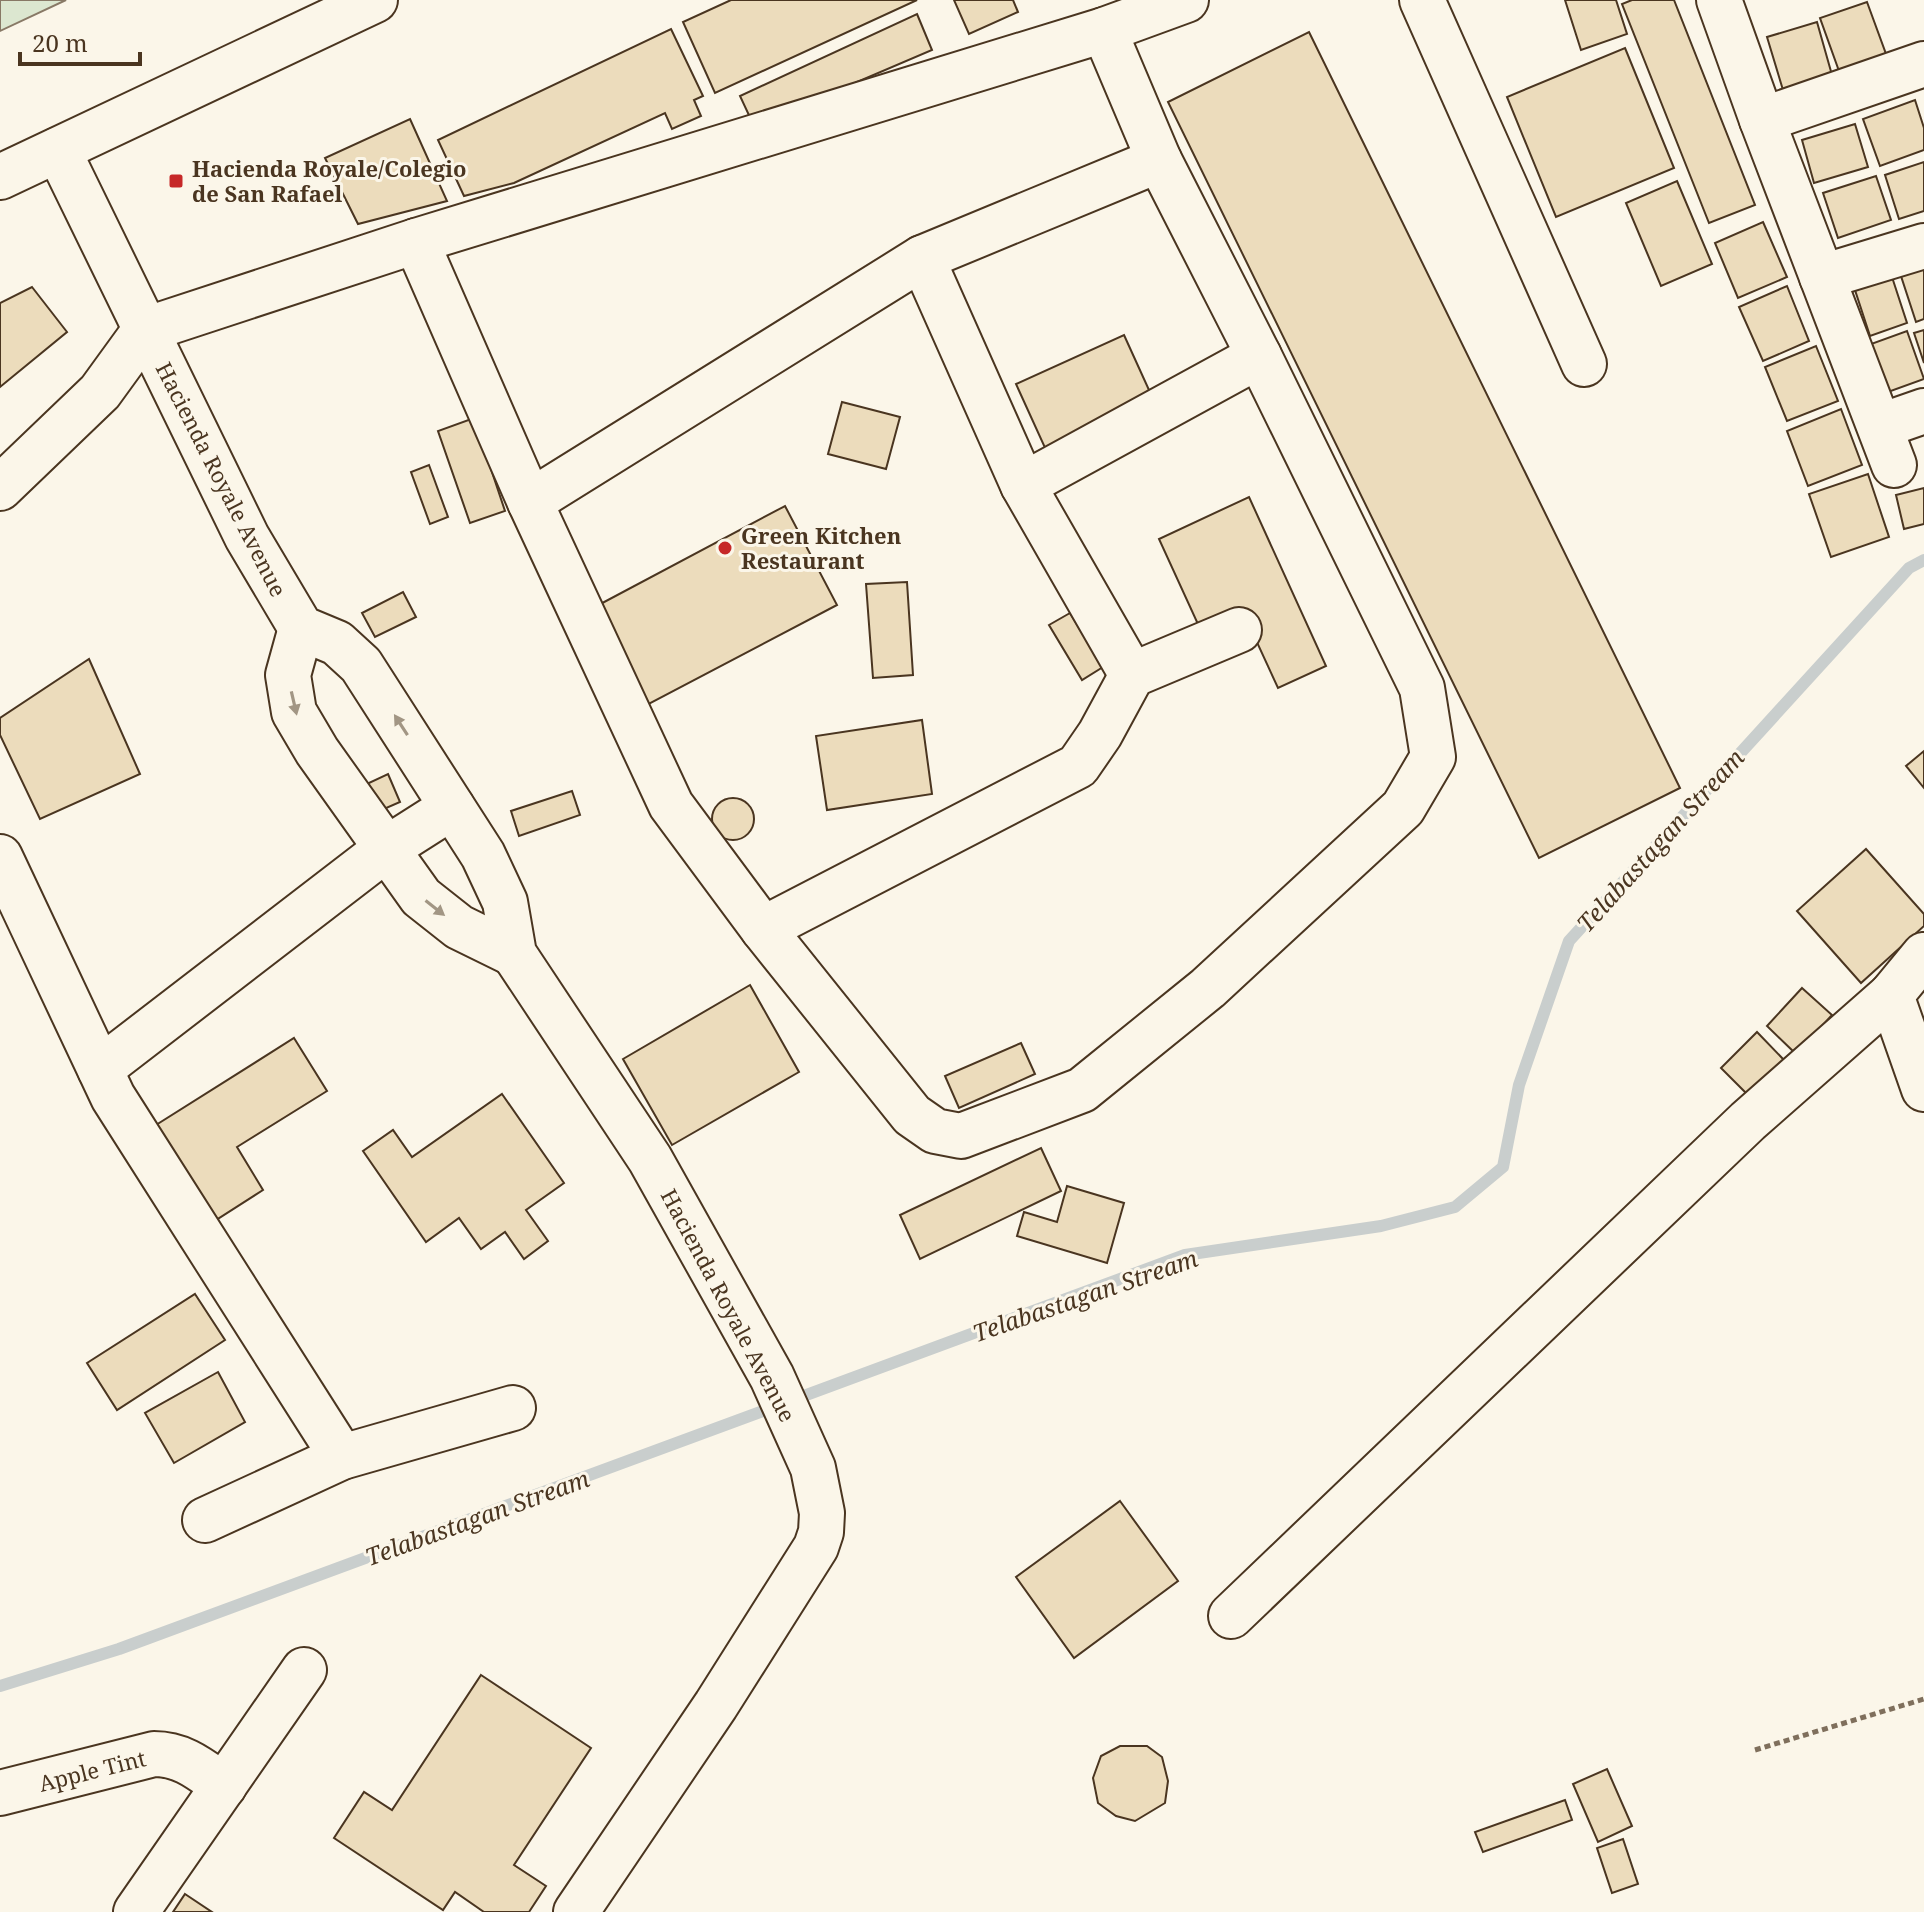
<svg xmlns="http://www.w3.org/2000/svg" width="1924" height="1912" font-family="'Noto Serif',serif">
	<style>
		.green { fill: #dce7d0; stroke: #887966; stroke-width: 2 }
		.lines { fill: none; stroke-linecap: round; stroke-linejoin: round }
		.stream { stroke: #c9cecd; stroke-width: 12 }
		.building { fill: #ecdcbc; stroke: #4a3520; stroke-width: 2 }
		.minor-casing { stroke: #4a3520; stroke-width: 48 }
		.highway-casing { stroke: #4a3520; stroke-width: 48 }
		.path { stroke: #7f6f5c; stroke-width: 5; stroke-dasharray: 6 4; stroke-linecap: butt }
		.minor { stroke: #fbf6e9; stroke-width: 44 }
		.highway { stroke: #fbf6e9; stroke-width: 44 }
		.oneway { fill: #a29684 }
		.poi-dot { fill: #c62828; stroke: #fbf6e9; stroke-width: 3 }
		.labels { text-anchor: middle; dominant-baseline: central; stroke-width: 6; stroke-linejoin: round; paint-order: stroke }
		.poi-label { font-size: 22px; font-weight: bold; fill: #4a3520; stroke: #fbf6e9; text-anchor: start }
		.street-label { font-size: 22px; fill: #4a3520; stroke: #fbf6e9 }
		.water-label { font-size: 24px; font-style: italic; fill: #4a3520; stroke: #fbf6e9 }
	</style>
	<rect width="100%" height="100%" fill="#fbf6e9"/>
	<polygon class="green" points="0,0 66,0 0,31"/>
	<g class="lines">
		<polyline class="stream" points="0,1686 119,1649 1185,1255 1381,1226 1455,1207 1503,1167 1519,1085 1569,941 1909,568 1924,560"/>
	</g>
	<g class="building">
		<polygon points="731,0 917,0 715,93 683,22"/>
		<polygon points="954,0 1013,0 1018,12 969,34"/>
		<polygon points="1565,0 1616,0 1627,34 1581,50"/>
		<polygon points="1632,0 1674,0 1755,205 1709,223 1622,4"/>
		<polygon points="1867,2 1886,54 1839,71 1820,18"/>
		<polygon points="917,14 932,50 754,126 740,96"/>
		<polygon points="1817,22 1832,75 1783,90 1767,37"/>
		<polygon points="671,29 703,96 694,100 701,116 672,129 665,113 514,183 464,196 438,140"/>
		<polygon points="1309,32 1680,788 1539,858 1168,102"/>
		<polygon points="1625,48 1674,168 1556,217 1507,97"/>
		<polygon points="1915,100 1924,128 1924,150 1880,166 1863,119"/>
		<polygon points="410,119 447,201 358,224 325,158"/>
		<polygon points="1855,124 1868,167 1814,183 1802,140"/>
		<polygon points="1924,162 1924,211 1899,219 1885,175"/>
		<polygon points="1876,176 1891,220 1838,238 1823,193"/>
		<polygon points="1677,181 1712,264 1661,286 1626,203"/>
		<polygon points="1763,222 1787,277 1738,298 1715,243"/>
		<polygon points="1924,268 1924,319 1916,322 1901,276"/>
		<polygon points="1892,277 1907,323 1870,336 1855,290"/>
		<polygon points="1787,286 1809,341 1763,361 1739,307"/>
		<polygon points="32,287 67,332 0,387 0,303"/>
		<polygon points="1924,330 1924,363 1914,333"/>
		<polygon points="1907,331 1924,379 1888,392 1871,344"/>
		<polygon points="1124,335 1154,401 1046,450 1016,384"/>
		<polygon points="1816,346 1838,401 1787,421 1765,367"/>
		<polygon points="842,402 900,417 886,469 828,454"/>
		<polygon points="1841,409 1862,465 1808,486 1787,431"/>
		<polygon points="474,418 505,511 470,523 438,431"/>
		<polygon points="429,465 448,517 430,524 411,472"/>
		<polygon points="1868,474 1889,537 1831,557 1809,494"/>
		<polygon points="1924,488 1924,524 1904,529 1896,495"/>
		<polygon points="1249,497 1326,666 1278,688 1244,614 1202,633 1159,539"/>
		<polygon points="785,506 837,605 643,707 591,609"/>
		<polygon points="907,582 913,675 873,678 866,584"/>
		<polygon points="403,592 416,617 375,637 362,613"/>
		<polygon points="1070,613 1103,667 1082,680 1049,625"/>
		<polygon points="89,659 140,774 40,819 0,735 0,718"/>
		<polygon points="922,720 932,794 827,810 816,736"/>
		<polygon points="1924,751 1924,788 1906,766"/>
		<polygon points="388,774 400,802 368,816 356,789"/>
		<polygon points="572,791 580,815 519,836 511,811"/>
		<circle cx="733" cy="819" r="21"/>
		<polygon points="1866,849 1924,914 1924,926 1861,983 1797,911"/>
		<polygon points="750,985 799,1072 672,1145 623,1059"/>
		<polygon points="1802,988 1832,1015 1796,1054 1767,1026"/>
		<polygon points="1757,1032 1784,1060 1749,1096 1721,1068"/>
		<polygon points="294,1038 327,1091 237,1147 263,1190 216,1220 156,1125"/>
		<polygon points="1021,1043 1035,1074 959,1108 945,1076"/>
		<polygon points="502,1094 564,1183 526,1210 548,1241 524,1259 505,1232 481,1249 459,1218 426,1242 363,1151 393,1130 412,1157"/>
		<polygon points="1041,1148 1061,1191 920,1259 900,1215"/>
		<polygon points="1067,1186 1124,1203 1107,1263 1017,1236 1024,1212 1057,1222"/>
		<polygon points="195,1294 225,1340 117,1410 87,1363"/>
		<polygon points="218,1372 245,1422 174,1463 145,1413"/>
		<polygon points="1120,1501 1178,1581 1074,1658 1016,1577"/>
		<polygon points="481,1675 591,1748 514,1865 546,1886 529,1912 484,1912 455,1892 443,1910 334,1838 364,1792 392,1810"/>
		<polygon points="1120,1746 1147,1746 1162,1757 1168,1781 1165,1803 1135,1821 1116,1816 1098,1803 1093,1778 1101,1756"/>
		<polygon points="1607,1769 1632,1826 1598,1842 1573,1784"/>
		<polygon points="1565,1800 1572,1820 1483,1852 1475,1832"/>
		<polygon points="1623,1839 1638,1884 1612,1893 1597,1848"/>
		<polygon points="185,1894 212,1912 173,1912"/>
	</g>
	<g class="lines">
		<g class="minor-casing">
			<g id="minor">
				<polyline points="1422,0 1584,364"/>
				<polyline points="1719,0 1762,120 1894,465"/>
				<polyline points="1762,120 1924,64"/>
				<polyline points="58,150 247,537 301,628 337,643 361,665 483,855 505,902 514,954 650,1159 772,1377 813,1468 822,1513 821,1532 816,1547 716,1705 576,1912"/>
				<polyline points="416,241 530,502 671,805 763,929 912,1115 935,1131 961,1136 1082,1090 1208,988 1403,808 1433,757 1422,688 1259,356 1159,160 1104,30"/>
				<polyline points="922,258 1023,485 1132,675"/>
				<polyline points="1822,277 1924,246"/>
				<polyline points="1881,426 1924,411"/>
				<polyline points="1023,485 1259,356"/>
				<polyline points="0,488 100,392 145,330 416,241 1104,30 1186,0"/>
				<polyline points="530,502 922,258 1159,160"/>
				<polyline points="301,628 288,675 294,712 317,751 421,897 459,927 514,954"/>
				<polyline points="0,857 113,1097 342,1457"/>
				<polyline points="763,929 1078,766 1100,734 1132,675 1239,630"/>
				<polyline points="1924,955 1891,995 1924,1089"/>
				<polyline points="100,1069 386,849 452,807"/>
				<polyline points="205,1520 342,1457 513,1408"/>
				<polyline points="1231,1616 1748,1121 1891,995"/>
				<path d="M 0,1793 L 154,1754 C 183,1754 201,1770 224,1786"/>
				<polyline points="136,1912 304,1670"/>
			</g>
		</g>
		<g class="highway-casing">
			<polyline id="highway" points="0,177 375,0"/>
		</g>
		<polyline class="path" points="1755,1750 1924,1699"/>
		<use href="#minor" class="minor"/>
		<use href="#highway" class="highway"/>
	</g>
	<defs><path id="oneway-solid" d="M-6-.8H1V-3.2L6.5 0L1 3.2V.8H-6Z" transform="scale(2)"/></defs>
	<g class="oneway">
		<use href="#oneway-solid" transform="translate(294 703) rotate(77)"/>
		<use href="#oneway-solid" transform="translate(401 725) rotate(-123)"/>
		<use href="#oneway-solid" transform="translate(435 908) rotate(38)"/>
	</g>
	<g class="poi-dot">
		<rect x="168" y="173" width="16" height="16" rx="4"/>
		<circle cx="725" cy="548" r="8"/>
	</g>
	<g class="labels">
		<g class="poi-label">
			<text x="192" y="168">Hacienda Royale/Colegio<tspan x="192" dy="25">de San Rafael</tspan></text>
			<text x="741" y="535">Green Kitchen<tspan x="741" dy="25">Restaurant</tspan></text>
		</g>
		<g class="street-label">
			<text transform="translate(222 479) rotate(63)">Hacienda Royale Avenue</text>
			<text transform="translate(729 1305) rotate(62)">Hacienda Royale Avenue</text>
			<text transform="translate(92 1770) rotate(-14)">Apple Tint</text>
		</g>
		<g class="water-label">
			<text transform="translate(1660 840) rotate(-48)">Telabastagan Stream</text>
			<text transform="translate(1085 1295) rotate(-19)">Telabastagan Stream</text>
			<text transform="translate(477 1517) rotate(-20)">Telabastagan Stream</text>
		</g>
	</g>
	<path d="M20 52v12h120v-12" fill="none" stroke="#4a3520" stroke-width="4"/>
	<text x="32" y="52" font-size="24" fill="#4a3520" stroke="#fbf6e9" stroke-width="6" paint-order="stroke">20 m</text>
</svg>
